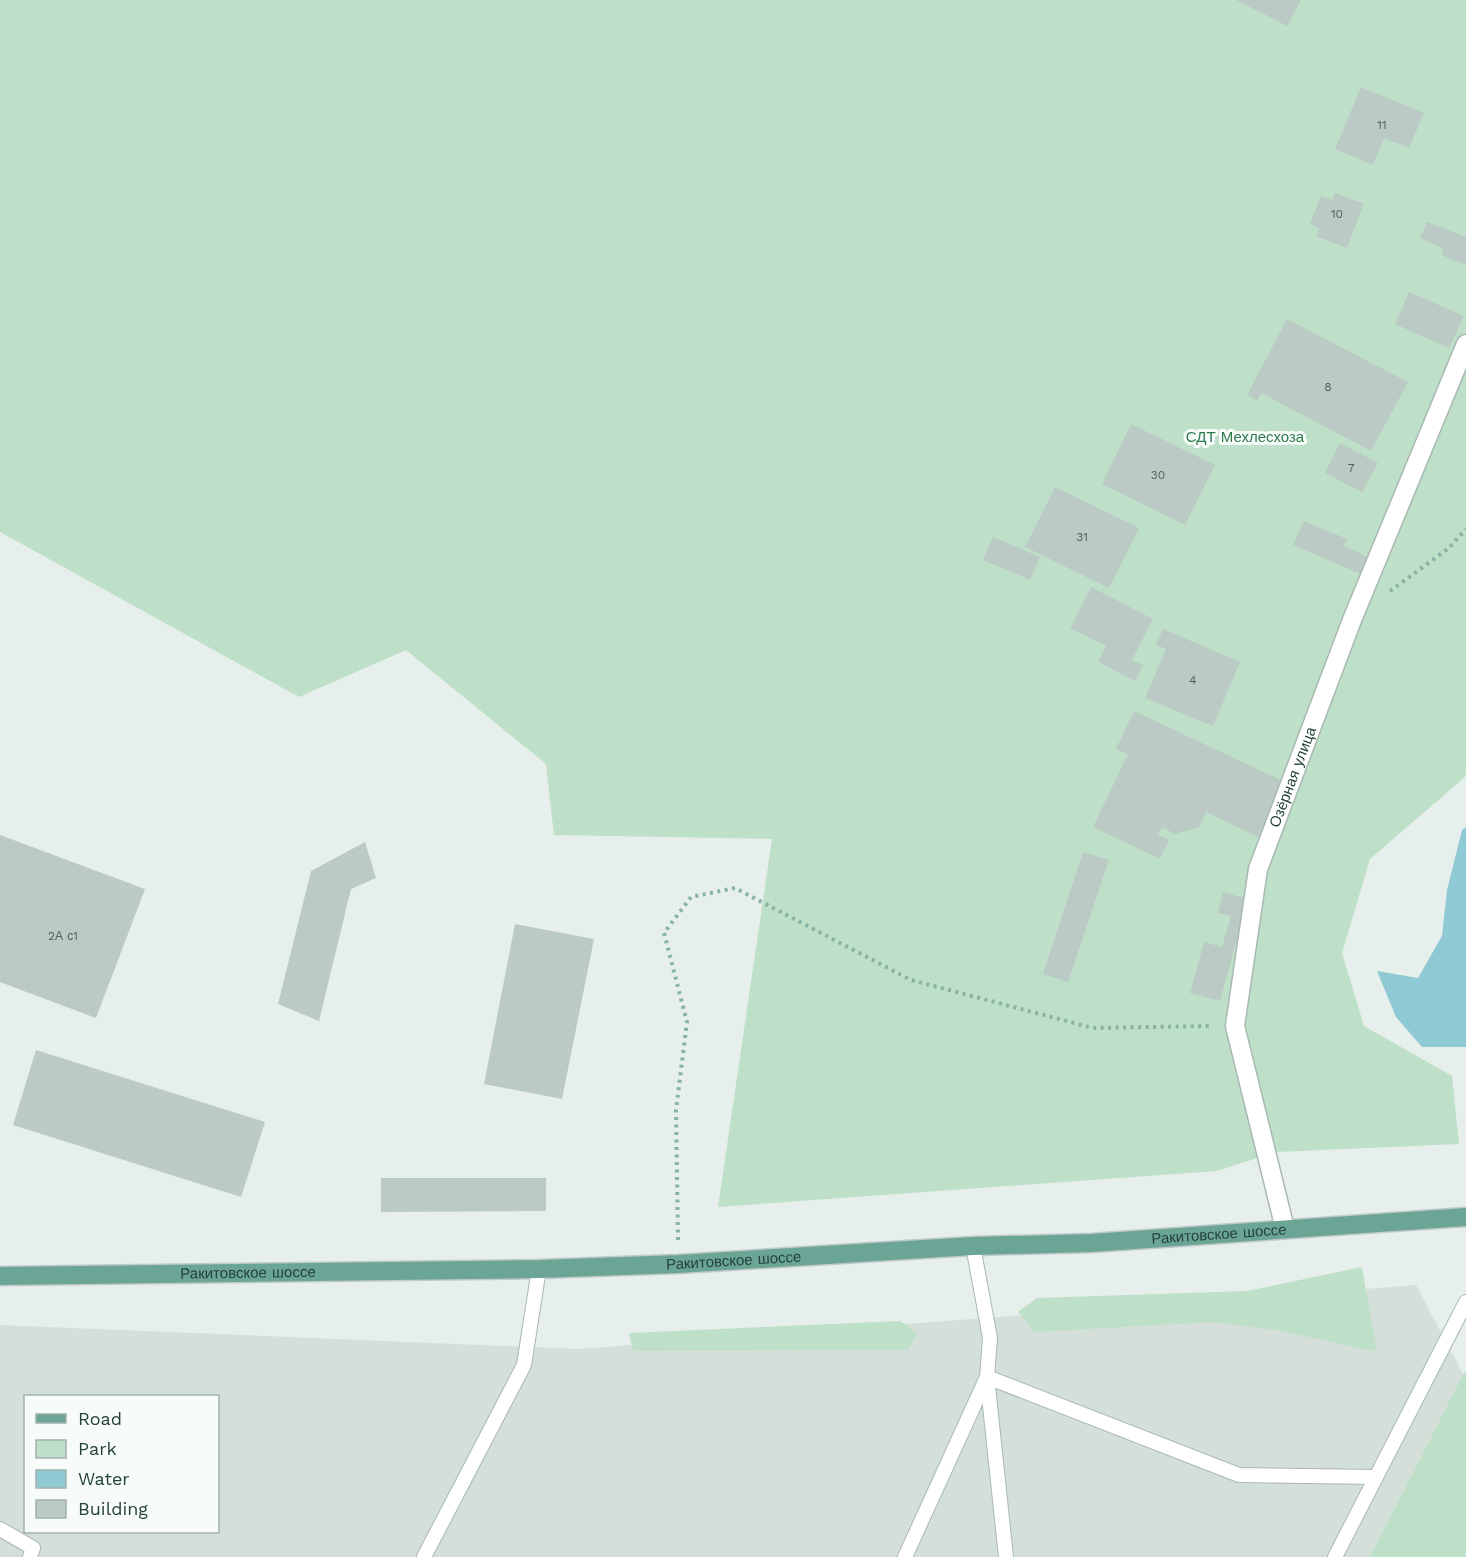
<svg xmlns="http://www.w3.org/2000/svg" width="1466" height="1557" font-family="'Work Sans',sans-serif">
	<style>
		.built { fill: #d4dfda; fill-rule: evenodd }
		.green { fill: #bfe0c8 }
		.water { fill: #8ec9d4 }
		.building { fill: #bbcac4 }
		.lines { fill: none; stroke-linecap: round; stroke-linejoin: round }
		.lane-casing { stroke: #a8b8b2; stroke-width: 16 }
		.street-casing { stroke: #a8b8b2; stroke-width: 21 }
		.primary-casing { stroke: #c2cac8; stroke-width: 21 }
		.path { stroke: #86b3a5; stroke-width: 4; stroke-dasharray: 3 4.5; stroke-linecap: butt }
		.lane { stroke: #fff; stroke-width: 14 }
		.street { stroke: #fff; stroke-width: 18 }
		.primary { stroke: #6aa596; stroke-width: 18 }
		.labels { text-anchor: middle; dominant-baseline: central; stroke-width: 6; stroke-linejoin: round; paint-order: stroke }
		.number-label { font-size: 12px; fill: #4a645c }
		.park-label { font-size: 15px; fill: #2d7a4b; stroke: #f7fbf9 }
		.street-label { font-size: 15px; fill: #24423a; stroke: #f7fbf9 }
	</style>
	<rect width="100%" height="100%" fill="#e6efeb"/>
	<path class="built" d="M 1416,1285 L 1463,1374 L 1370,1557 L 0,1557 L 0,1325 L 579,1349 ZM 26,1396 L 218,1396 L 218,1532 L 26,1532 Z"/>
	<g class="green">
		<polygon points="0,0 1466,0 1466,772 1465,777 1370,859 1342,953 1364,1026 1452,1076 1459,1144 1277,1152 1216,1171 718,1207 772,839 554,835 546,764 406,650 299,697 0,532"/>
		<polygon points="1362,1267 1377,1352 1277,1330 1213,1322 1035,1332 1018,1312 1037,1298 1247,1291"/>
		<polygon points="900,1321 917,1333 908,1350 633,1351 629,1333"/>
		<polygon points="1466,1372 1466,1557 1370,1557 1463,1374"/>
	</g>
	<polygon class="water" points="1466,827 1466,1047 1422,1047 1396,1017 1377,971 1418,978 1442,936 1447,890 1462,830"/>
	<g class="building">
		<polygon points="1236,0 1301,0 1287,26"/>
		<polygon points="1361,87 1424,113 1409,148 1384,138 1373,165 1335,149"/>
		<polygon points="1335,193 1364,204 1347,248 1316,236 1319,228 1310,224 1321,196 1332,200"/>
		<polygon points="1427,222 1466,237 1466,265 1441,255 1443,248 1420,238"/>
		<polygon points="1409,292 1464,316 1449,348 1395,324"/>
		<polygon points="1287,319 1408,382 1371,451 1261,393 1257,401 1247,395"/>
		<polygon points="1131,424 1215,465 1185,525 1102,484"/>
		<polygon points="1340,443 1378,463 1362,492 1325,473"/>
		<polygon points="1055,487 1139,528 1109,588 1025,547"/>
		<polygon points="1304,521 1347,539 1344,546 1368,557 1361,574 1293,545"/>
		<polygon points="993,537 1040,557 1030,580 983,560"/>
		<polygon points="1091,587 1153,619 1132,660 1143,665 1135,681 1098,662 1106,646 1070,628"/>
		<polygon points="1163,629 1240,662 1213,726 1145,698 1166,649 1156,645"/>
		<polygon points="1134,711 1285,782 1258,837 1206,812 1199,827 1175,834 1162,827 1158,835 1169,840 1160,859 1093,827 1128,754 1116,749"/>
		<polygon points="0,835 145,889 96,1018 0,982"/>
		<polygon points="365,842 376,878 351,889 319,1021 278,1004 311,871"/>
		<polygon points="1083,852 1109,860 1068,982 1043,974"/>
		<polygon points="1223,892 1248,899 1220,1001 1190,993 1204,942 1222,947 1231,916 1218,913"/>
		<polygon points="515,924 594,939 562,1099 484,1084"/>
		<polygon points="36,1050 265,1122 241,1197 13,1125"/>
		<polygon points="381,1178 546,1178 546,1211 381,1212"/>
	</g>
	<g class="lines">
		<g class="lane-casing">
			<g id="lane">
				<polyline points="0,1529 33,1548 30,1557"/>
				<polyline points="424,1557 524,1365 539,1269"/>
				<polyline points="905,1557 987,1377 990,1338 973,1246"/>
				<polyline points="1006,1557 987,1377 1239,1475 1376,1477"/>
				<polyline points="1335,1557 1466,1302"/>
			</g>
		</g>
		<g class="street-casing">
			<g id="street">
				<path id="s1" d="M 1285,1229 L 1235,1026 L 1258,869 L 1352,620 L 1466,344"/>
			</g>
		</g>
		<g class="primary-casing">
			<g id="primary">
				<path id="s2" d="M 0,1276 L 539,1269 L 678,1264 L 973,1246 L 1091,1243 L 1466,1217"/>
			</g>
		</g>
		<g class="path">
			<polyline points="1390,591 1449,548 1466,529"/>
			<polyline points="678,1240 676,1110 687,1022 664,933 691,897 735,888 911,980 1093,1028 1213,1026"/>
		</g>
		<use href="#lane" class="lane"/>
		<use href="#street" class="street"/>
		<use href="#primary" class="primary"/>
	</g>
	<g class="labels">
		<g class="number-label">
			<text x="1382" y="125">11</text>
			<text x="1337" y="214">10</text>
			<text x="1328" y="387">8</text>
			<text x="1351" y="468">7</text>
			<text x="1158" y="475">30</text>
			<text x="1082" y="537">31</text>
			<text x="1193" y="680">4</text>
			<text x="63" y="936">2А с1</text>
		</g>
		<g class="park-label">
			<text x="1245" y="437">СДТ Мехлесхоза</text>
		</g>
		<g class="street-label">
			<text stroke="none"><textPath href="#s1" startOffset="466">Озёрная улица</textPath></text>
			<text stroke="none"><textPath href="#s2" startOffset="1220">Ракитовское шоссе</textPath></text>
			<text stroke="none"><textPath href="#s2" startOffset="734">Ракитовское шоссе</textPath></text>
			<text stroke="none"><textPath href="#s2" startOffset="248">Ракитовское шоссе</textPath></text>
		</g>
	</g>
	<rect x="24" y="1395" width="195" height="138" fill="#f7fbf9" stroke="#a3b1ad" stroke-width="1.5"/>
	<rect x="36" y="1414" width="30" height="9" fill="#6aa596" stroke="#a3b1ad" stroke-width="1.5"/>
	<text x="78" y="1425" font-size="18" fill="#24423a">Road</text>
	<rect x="36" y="1440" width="30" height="18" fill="#bfe0c8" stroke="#a3b1ad" stroke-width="1.5"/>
	<text x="78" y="1455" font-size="18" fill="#24423a">Park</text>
	<rect x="36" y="1470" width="30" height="18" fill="#8ec9d4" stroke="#a3b1ad" stroke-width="1.5"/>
	<text x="78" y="1485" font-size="18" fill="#24423a">Water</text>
	<rect x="36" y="1500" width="30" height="18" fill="#bbcac4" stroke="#a3b1ad" stroke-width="1.5"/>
	<text x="78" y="1515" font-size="18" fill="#24423a">Building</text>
</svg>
